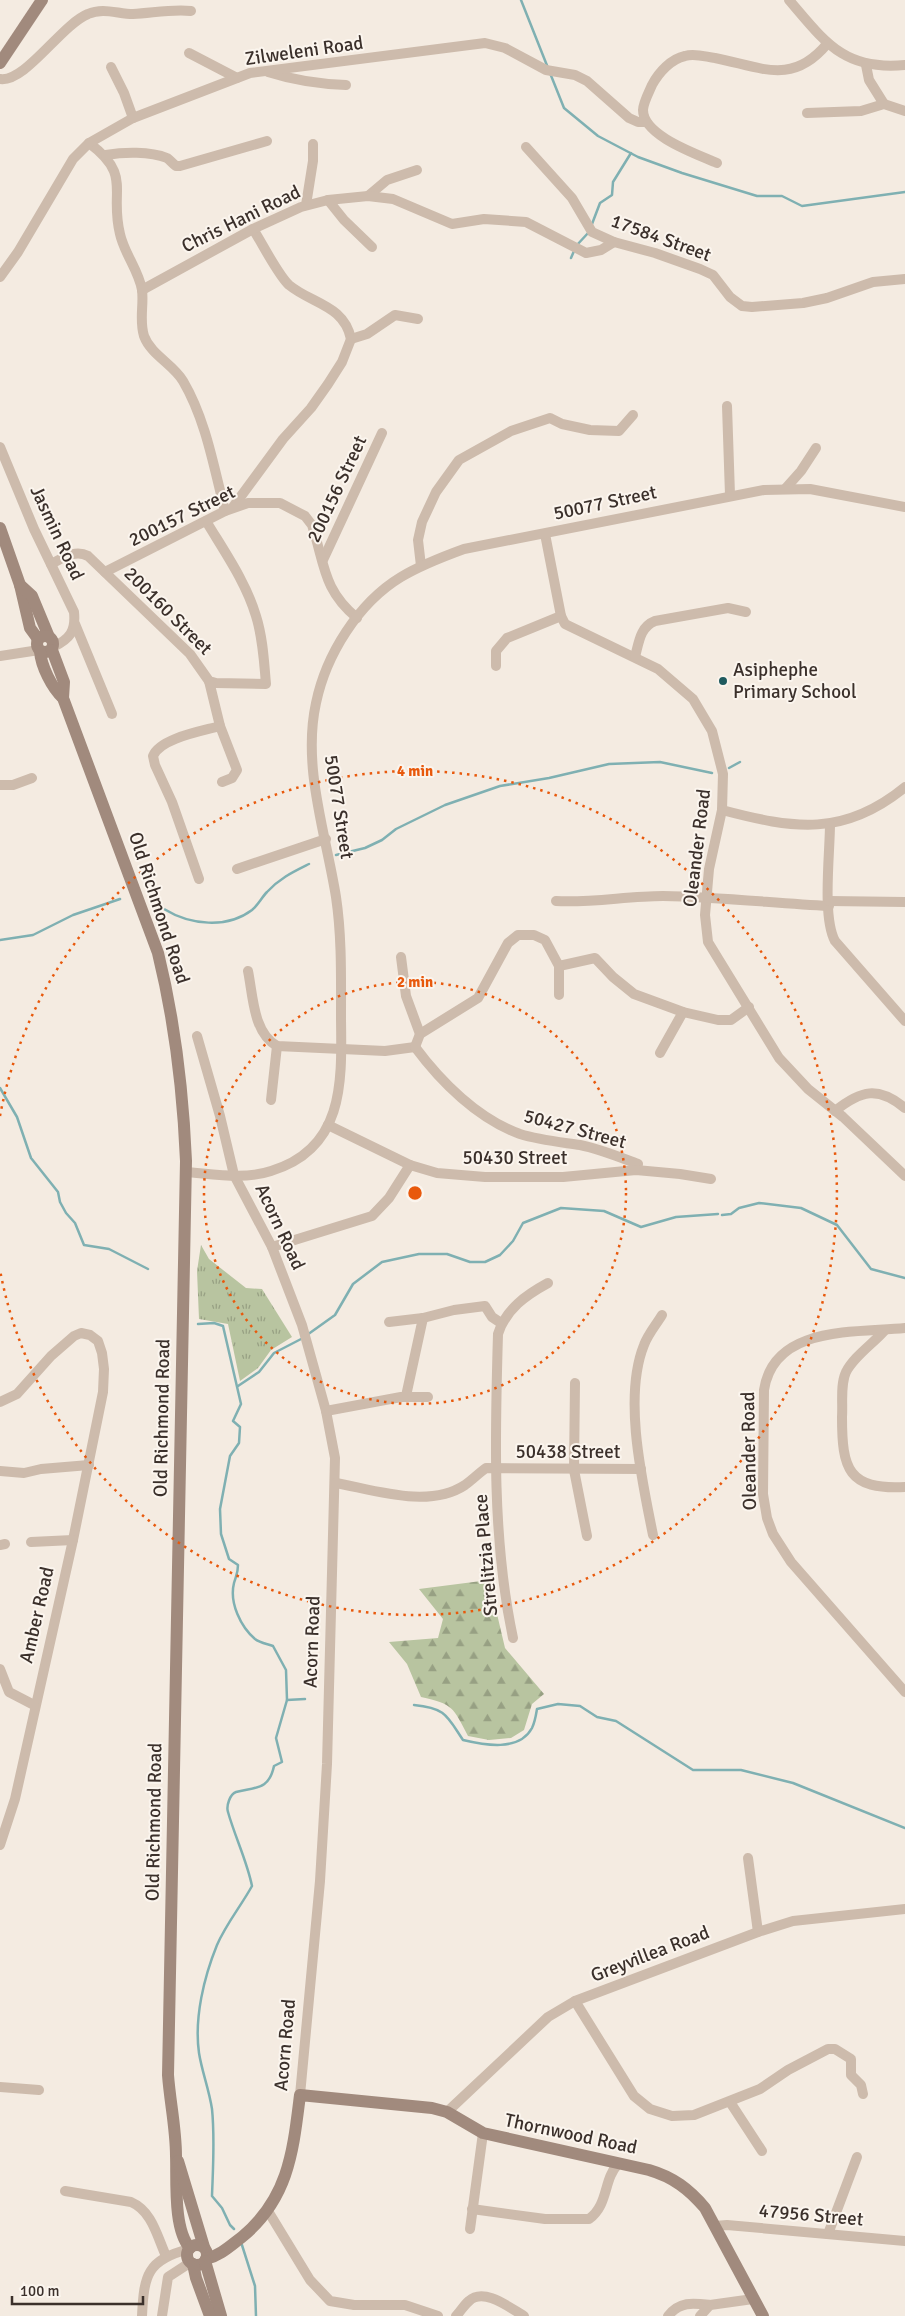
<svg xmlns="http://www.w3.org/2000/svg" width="905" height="2316" font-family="Signika,sans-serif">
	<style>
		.grass { fill: url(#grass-tufts) }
		.forest { fill: url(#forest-firs) }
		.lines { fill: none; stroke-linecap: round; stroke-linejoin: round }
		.stream { stroke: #7fb0b2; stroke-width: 2.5 }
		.street { stroke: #cdbbac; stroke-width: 10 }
		.secondary { stroke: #a18a7d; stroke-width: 12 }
		.ring { fill: none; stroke: #e8590c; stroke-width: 2.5; stroke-dasharray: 2.5 5 }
		.poi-dot { fill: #1f5a5e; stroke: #fbf5ee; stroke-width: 2 }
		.labels { text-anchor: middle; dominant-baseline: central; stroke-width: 4; stroke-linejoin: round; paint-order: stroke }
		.street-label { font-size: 19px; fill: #3b302b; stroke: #fbf5ee }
		.poi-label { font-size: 19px; fill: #3b302b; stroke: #fbf5ee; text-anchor: start }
		.centre { fill: #e8590c; stroke: #fbf5ee; stroke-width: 2.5 }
		.ring-label { font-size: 15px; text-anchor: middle; font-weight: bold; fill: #e8590c; stroke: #fbf5ee; stroke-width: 4; stroke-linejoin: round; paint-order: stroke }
	</style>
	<defs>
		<pattern id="grass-tufts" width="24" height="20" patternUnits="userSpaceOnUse" patternTransform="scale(1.25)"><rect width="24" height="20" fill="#b8c4a0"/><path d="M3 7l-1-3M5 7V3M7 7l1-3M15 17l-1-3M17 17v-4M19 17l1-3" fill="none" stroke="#97a083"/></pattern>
		<pattern id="forest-firs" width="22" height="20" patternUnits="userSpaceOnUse" patternTransform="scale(1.25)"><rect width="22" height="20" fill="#b8c4a0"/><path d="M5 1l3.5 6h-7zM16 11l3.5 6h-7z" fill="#97a083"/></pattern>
	</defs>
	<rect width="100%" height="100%" fill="#f4ebe1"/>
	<polygon class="grass" points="201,1245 209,1259 246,1288 262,1289 292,1337 271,1350 258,1368 240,1381 228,1324 199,1319 197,1271"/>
	<path class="forest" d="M 489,1580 L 505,1648 L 544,1694 L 532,1704 L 524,1730 L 511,1738 L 489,1740 L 468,1736 C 453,1707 453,1704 421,1697 L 407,1664 L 389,1642 L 438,1638 L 443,1619 L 419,1589 Z"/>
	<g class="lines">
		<g class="stream">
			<polyline points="521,0 548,68"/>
			<polyline points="550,73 564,108 598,136 638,157 682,173 757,196 782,196 802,206 905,192"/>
			<polyline points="592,224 600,203 612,195 613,182 631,153"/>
			<polyline points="576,246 589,232"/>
			<polyline points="571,258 574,251"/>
			<polyline points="729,768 740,762"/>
			<polyline points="336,855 365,848 382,840 396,829 445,805 500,786 549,778 609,764 660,762 712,773"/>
			<path d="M 164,909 C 190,925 227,929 252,910 C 258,905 262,897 267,892 C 280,878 293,872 309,864"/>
			<polyline points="0,940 33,935 73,915 120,899"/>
			<polyline points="0,1088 17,1117 31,1158 58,1192 60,1202 66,1213 75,1223 84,1245 109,1249 148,1269"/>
			<polyline points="722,1215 731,1214 739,1208 759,1203 801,1208 837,1225 871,1269 905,1278"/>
			<path d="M 198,1324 L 214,1323 L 223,1326 L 241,1404 L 233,1421 L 240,1427 L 239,1443 L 230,1456 L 220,1509 L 221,1534 L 229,1559 L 238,1565 C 238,1573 236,1576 234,1583 C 229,1603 241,1627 255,1639 C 260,1643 268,1644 273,1646 L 286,1670 L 287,1700 L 276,1738 L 282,1762 L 274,1766 C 269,1790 256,1787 236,1792 C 230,1794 226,1806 228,1812 C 235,1837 247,1861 252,1886 C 241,1906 226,1924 217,1945 C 204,1977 194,2018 199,2053 C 202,2072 209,2089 212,2109 C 215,2138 213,2167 212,2196 L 222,2208 L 230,2225 L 234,2229"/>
			<polyline points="307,1335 335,1315 353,1284 382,1262 419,1254 447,1254 470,1262 485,1262 500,1255 513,1241 523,1223 561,1208 604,1211 641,1227 676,1217 718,1214"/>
			<polyline points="238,1386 259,1372 274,1353 303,1338"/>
			<polyline points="287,1700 305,1699"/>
			<path d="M 414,1705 C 446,1708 447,1716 463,1740 C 484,1745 519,1752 532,1728 C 535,1722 536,1715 537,1709 L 558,1704 L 580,1706 L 597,1717 L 616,1721 L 693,1770 L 741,1770 L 793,1783 L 905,1828"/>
			<polyline points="241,2242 255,2286 256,2316"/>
		</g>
		<g class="street">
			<path d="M 789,0 C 825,42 844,71 905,65"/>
			<polyline points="189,53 237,78"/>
			<polyline points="866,65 869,80 884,104"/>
			<polyline points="111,67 124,93 133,118"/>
			<path d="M 268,72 C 293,80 320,84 346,85"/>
			<path d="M 0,79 C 25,83 61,25 88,14 C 103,7 118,14 133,14 C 153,13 171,9 191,11"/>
			<polyline points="807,113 861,111 884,104 905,111"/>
			<path d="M 89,143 C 133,176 109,190 120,234 C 124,253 139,271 142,290 C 144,305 139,320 144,336 C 151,355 173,364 183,381 C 206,420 214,468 225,511"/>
			<polyline points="526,147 572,198 592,232 614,242 655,253 700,269 713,275 730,297 742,306 752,307 803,303 827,298 873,282 905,279"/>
			<path d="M 106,155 C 123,152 150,151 167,158 C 170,160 172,163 176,166 L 180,166 L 267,141"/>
			<path d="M 717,163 C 697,154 643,136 643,110 C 643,103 649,92 652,85 C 659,72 671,59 685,56 C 695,53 706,57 715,58 C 761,67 792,86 827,44"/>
			<polyline points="368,196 387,180 417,170"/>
			<polyline points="328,200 344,220 372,247"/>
			<polyline points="306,205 313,161 313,144"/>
			<path d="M 253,229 C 262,243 278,275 289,285 C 312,304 344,305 351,339"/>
			<polyline points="0,277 18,252 73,159 89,143 133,118 250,73 485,43 505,48 546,70 575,75 587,81 629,118 638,122 645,122"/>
			<polyline points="142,290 253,229 301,207 328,200 368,196 393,199 452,224 484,219 526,222 586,253 601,250 614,242"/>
			<polyline points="351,339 367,334 395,315 418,319"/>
			<polyline points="727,406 730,495"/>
			<path d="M 0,447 L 34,529 L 74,612 C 76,631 70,639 53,647"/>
			<polyline points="785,489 801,471 816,448"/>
			<polyline points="233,507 283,439 311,408 328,384 342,362 351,339"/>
			<polyline points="545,534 561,616 565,624 658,669 693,699 712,731 723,774 722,810 709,869 705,915 708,942 779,1058 808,1089 843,1117 905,1176"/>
			<polyline points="323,560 382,433"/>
			<path d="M 51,564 C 63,558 75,549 88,556 L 190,654 L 209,681 L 216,683 L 266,684 C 264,662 263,638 256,616 C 246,582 224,551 206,521"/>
			<polyline points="421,566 418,540 422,522 436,492 459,460 511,431 550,418 562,424 590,430 619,431 633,415"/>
			<path d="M 105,572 L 225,511 L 248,503 L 280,503 L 305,516 L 312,525 C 325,565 323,590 357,618"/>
			<polyline points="75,624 112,714"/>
			<polyline points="0,656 39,650"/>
			<path d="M 635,657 C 639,642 640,627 655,621 L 728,608 L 746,612"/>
			<polyline points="496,666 496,651 507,638 561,616"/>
			<polyline points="209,681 220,726 237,770 232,778 222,782"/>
			<polyline points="0,785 13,785 32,778"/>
			<path d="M 722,810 C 794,829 844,837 905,787"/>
			<path d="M 830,824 C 830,853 822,917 835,941 L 905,1021"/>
			<polyline points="237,869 326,839"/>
			<path d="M 199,879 L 172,802 L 155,765 L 153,756 C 160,738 203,731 220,726"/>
			<path d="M 556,901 C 592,903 627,896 663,896 C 719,897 773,903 829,906"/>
			<polyline points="829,901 905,902"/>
			<polyline points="401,957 406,996 420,1034"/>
			<polyline points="559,966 595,958 613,977 634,994 683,1012 718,1020 731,1020 749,1007"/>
			<path d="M 248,971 C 253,995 253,1033 277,1046 L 385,1051 L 415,1047"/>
			<polyline points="197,1036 220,1116 234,1175 272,1247 302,1325 326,1411 335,1458 327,1764 320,1881 300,2095"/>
			<path d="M 415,1047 C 441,1082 478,1119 520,1134 C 539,1140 560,1142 580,1145 C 600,1149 619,1157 638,1164 L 636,1170"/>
			<polyline points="415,1047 420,1034 478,998 508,943 518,935 534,935 545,940 559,966 559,995"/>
			<polyline points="660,1053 683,1012"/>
			<polyline points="271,1100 277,1046"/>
			<path d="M 835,1111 C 861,1090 878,1086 905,1108"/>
			<polyline points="328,1125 410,1165 437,1173 485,1177 563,1177 636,1170 680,1174 711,1179"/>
			<path d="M 185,1172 C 213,1174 244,1180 271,1171 C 344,1149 342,1083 341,1019 C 341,979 342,937 336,897 C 326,834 302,767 316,703 C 326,655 358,603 401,577 C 421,565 442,557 464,549 L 764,490 L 810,489 L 905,507"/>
			<polyline points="272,1247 372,1216 389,1198 410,1165"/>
			<polyline points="389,1322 423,1318 454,1310 485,1306 492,1317 501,1323"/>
			<path d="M 905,1328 C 856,1333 774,1325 764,1390 L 763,1494 L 767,1518 L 773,1534 L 791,1562 L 905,1692"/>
			<path d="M 885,1330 C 874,1343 854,1356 846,1372 C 840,1385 843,1403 842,1417 C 842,1469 848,1490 905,1487"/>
			<polyline points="575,1383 574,1470 587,1536"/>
			<polyline points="406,1396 423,1318"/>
			<polyline points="0,1402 17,1394 51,1356 74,1336 81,1333 90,1335 98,1341 102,1353 104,1369 103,1392 73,1540 15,1799 0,1845"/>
			<polyline points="326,1411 401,1397 428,1397"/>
			<polyline points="0,1471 24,1473 41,1469 89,1465"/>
			<path d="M 336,1483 C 374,1490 429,1509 465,1485 C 472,1480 479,1473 486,1468 L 641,1469"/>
			<path d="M 653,1535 C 642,1480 623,1397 644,1345 C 648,1334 656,1325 662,1315"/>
			<polyline points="31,1542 73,1540"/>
			<polyline points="0,1545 5,1544"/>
			<path d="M 513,1638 C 492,1539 495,1435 498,1334 C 506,1309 526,1295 548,1283"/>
			<polyline points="0,1669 9,1692 34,1705"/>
			<polyline points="748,1858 758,1932"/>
			<polyline points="575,2001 634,2096 650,2109 672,2116 694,2115 760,2089 788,2070 828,2049 835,2049 851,2059 851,2075 861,2085 863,2094"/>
			<polyline points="0,2087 39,2090"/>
			<polyline points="730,2102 762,2151"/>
			<polyline points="447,2112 548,2017 575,2001 758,1932 793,1921 905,1909"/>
			<path d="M 65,2191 L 131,2202 C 152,2211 157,2236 166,2256"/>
			<path d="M 472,2209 L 545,2219 L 589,2219 C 609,2204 603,2180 618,2164"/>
			<polyline points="268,2211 310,2280 330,2301 354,2305 405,2305 438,2316"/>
			<polyline points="715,2226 727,2225 905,2241"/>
			<polyline points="470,2229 483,2133"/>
			<polyline points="828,2234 857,2157"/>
			<path d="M 142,2316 C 144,2275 147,2260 189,2249"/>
			<polyline points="162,2316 168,2277 191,2262"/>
			<path d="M 456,2316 C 461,2311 464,2305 469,2301 C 484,2287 510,2308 524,2316"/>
			<path d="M 668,2316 C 680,2301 693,2303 710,2305"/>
			<polyline points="700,2316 710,2305 753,2299"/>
		</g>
		<g class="secondary">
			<polyline points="0,63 42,0"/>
			<polyline points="0,528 20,585 30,628 38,639"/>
			<polyline points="20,585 32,596 49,637"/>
			<circle cx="45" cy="644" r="8"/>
			<polyline points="52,650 64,682 63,698"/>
			<path d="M 40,651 C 41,666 52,688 63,698 L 158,953 C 175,1022 183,1090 186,1161 L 168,2075 C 170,2102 176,2129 176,2156 C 177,2180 173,2229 190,2248"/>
			<polyline points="178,2161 204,2247"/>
			<circle cx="197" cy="2255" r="10"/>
			<path d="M 206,2259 C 221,2255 230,2246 242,2237 C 289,2198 293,2151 300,2095 L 432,2108 L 447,2112 L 483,2133 L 649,2170 C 673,2177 689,2189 705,2208 L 763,2316"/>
			<polyline points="205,2261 221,2316"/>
			<polyline points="193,2264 196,2278 210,2316"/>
		</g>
	</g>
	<g class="ring">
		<circle cx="415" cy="1193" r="211"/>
		<path d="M0 1116A422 422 0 1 1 0 1270"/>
	</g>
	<circle class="poi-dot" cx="723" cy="681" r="5"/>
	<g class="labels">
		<g class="street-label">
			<text transform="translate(304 51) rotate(-8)">Zilweleni Road</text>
			<text transform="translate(241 219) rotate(-26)">Chris Hani Road</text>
			<text transform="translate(661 238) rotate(20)">17584 Street</text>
			<text transform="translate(337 489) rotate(-65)">200156 Street</text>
			<text transform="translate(605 503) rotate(-12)">50077 Street</text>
			<text transform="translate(182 516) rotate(-26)">200157 Street</text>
			<text transform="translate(57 533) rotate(65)">Jasmin Road</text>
			<text transform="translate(168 611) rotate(45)">200160 Street</text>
			<text transform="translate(339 807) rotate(81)">50077 Street</text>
			<text transform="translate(697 848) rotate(-83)">Oleander Road</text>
			<text transform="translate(159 908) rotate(72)">Old Richmond Road</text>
			<text transform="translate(575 1129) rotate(15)">50427 Street</text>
			<text x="515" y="1158">50430 Street</text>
			<text transform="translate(280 1227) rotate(65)">Acorn Road</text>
			<text transform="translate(162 1418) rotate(-89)">Old Richmond Road</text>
			<text transform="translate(749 1451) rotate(-91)">Oleander Road</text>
			<text x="568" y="1452">50438 Street</text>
			<text transform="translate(486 1555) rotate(-95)">Strelitzia Place</text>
			<text transform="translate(37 1615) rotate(-77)">Amber Road</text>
			<text transform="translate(312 1642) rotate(-88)">Acorn Road</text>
			<text transform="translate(154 1822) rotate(-89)">Old Richmond Road</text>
			<text transform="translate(650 1954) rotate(-21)">Greyvillea Road</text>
			<text transform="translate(285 2045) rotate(-85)">Acorn Road</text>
			<text transform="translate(571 2134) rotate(12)">Thornwood Road</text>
			<text transform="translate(811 2215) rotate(5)">47956 Street</text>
		</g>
		<g class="poi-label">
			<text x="733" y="670">Asiphephe<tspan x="733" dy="22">Primary School</tspan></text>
		</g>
	</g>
	<circle cx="415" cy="1193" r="8" class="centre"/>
	<g class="ring-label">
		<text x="415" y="776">4 min</text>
		<text x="415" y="987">2 min</text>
	</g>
	<path d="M12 2296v8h131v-8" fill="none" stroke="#3b302b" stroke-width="2.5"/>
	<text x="20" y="2296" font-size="15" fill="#3b302b" stroke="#fbf5ee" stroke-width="4" paint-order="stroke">100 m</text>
</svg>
